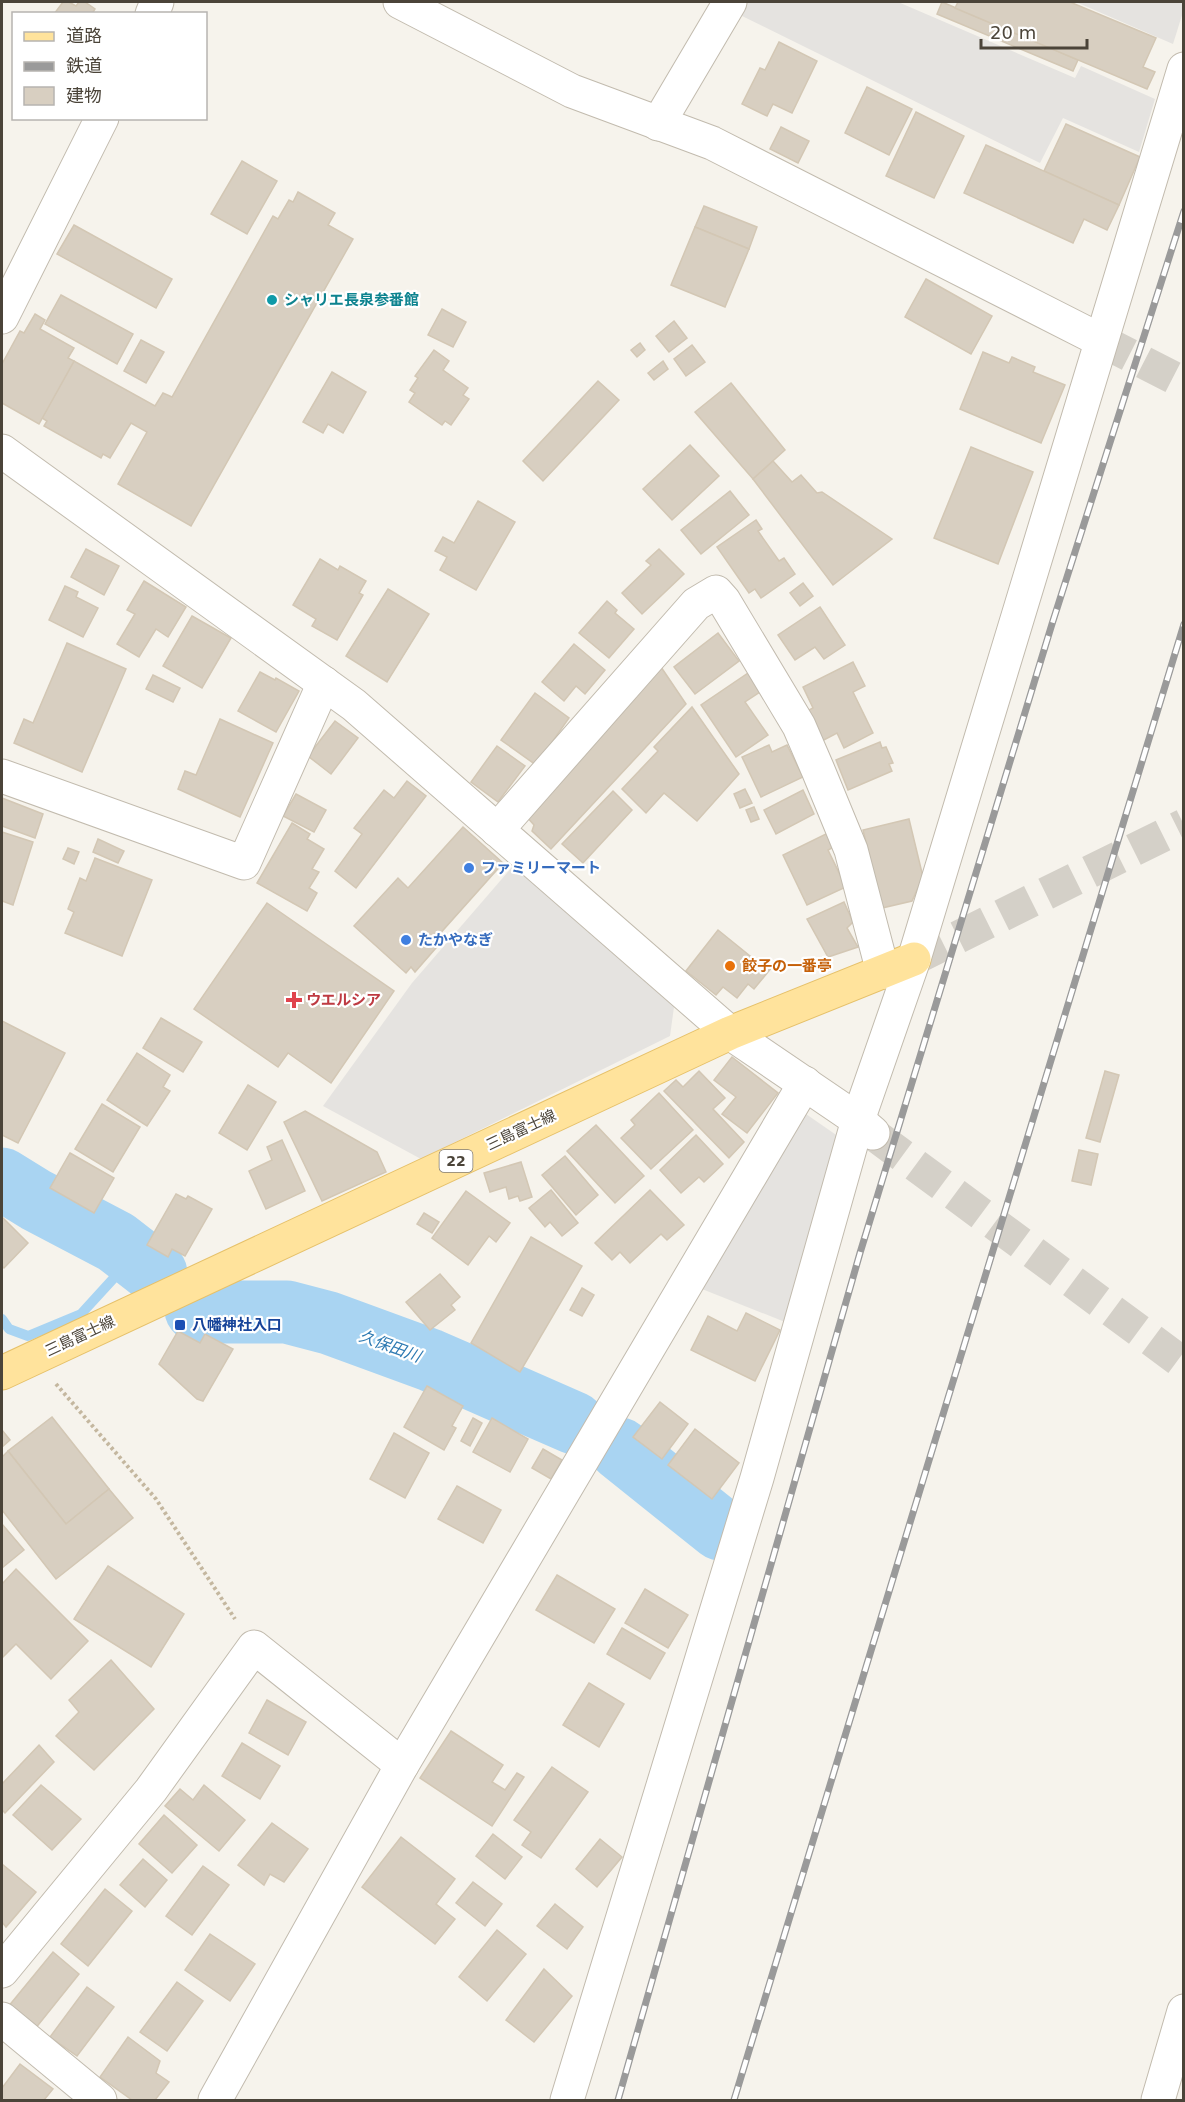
<svg xmlns="http://www.w3.org/2000/svg" width="1185" height="2102" font-family="'DejaVu Sans','Noto Sans JP',sans-serif">
	<style>
		.parking { fill: #e5e3e0 }
		.lines { fill: none; stroke-linecap: round; stroke-linejoin: round }
		.stream { stroke: #a9d4f2; stroke-width: 10 }
		.river { stroke: #a9d4f2; stroke-width: 63 }
		.building { fill: #d8cfc1; stroke: #d3c7b4; stroke-width: 1.5 }
		.street-tunnel { stroke: #d4d0c8; stroke-width: 33; stroke-dasharray: 33 16; stroke-linecap: butt }
		.primary-tunnel { stroke: #d4d0c8; stroke-width: 33; stroke-dasharray: 33 16; stroke-linecap: butt }
		.street-casing { stroke: #c2bbae; stroke-width: 35 }
		.primary-casing { stroke: #e6c16a; stroke-width: 35 }
		.path { stroke: #c4b79f; stroke-width: 4; stroke-dasharray: 3 3; stroke-linecap: butt }
		.street { stroke: #fff; stroke-width: 33 }
		.primary { stroke: #ffe39c; stroke-width: 33 }
		.rail-casing { stroke: #9a9a9a; stroke-width: 7 }
		.rail { stroke: #fff; stroke-width: 4.5; stroke-dasharray: 14; stroke-linecap: butt }
		.culture-dot { fill: #0f9aa8; stroke: #fff; stroke-width: 2 }
		.shop-dot { fill: #3f7fe0; stroke: #fff; stroke-width: 2 }
		.food-dot { fill: #e8710a; stroke: #fff; stroke-width: 2 }
		.health-dot { fill: #e0444e; stroke: #fff; stroke-width: 2 }
		.transit-dot { fill: #1a4fb4; stroke: #fff; stroke-width: 2 }
		.labels { text-anchor: middle; dominant-baseline: central; stroke-width: 4.5; stroke-linejoin: round; paint-order: stroke }
		.shield { fill: #fff; stroke: #817c74; stroke-width: 1.5 }
		.shield-label { font-size: 14px; font-weight: bold; fill: #4b4439 }
		.culture-label { font-size: 15px; font-weight: bold; fill: #0d838f; stroke: #fff; text-anchor: start }
		.shop-label { font-size: 15px; font-weight: bold; fill: #366cbe; stroke: #fff; text-anchor: start }
		.food-label { font-size: 15px; font-weight: bold; fill: #c56008; stroke: #fff; text-anchor: start }
		.health-label { font-size: 15px; font-weight: bold; fill: #be3a42; stroke: #fff; text-anchor: start }
		.street-label { font-size: 15px; fill: #4b4439; stroke: #fff }
		.transit-label { font-size: 15px; font-weight: bold; fill: #164399; stroke: #fff; text-anchor: start }
		.water-label { font-size: 16px; font-style: italic; fill: #2e7ab2; stroke: #fff }
	</style>
	<rect width="100%" height="100%" fill="#f6f3ec"/>
	<g class="parking">
		<polygon points="748,2 898,2 1075,78 1081,66 1155,99 1139,152 1063,118 1040,163 740,15"/>
		<polygon points="1076,2 1183,2 1183,12 1173,44"/>
		<polygon points="513,866 674,1007 670,1036 421,1159 323,1106 412,983"/>
		<polygon points="806,1114 842,1139 785,1322 702,1289"/>
	</g>
	<g class="lines">
		<polyline class="stream" points="2,1319 9,1329 28,1336 81,1314 134,1256"/>
		<g class="river">
			<polyline points="2,1179 36,1200 116,1242 156,1273"/>
			<polyline points="196,1310 213,1312 287,1312 329,1323 430,1360 574,1423"/>
			<polyline points="620,1449 720,1529"/>
		</g>
	</g>
	<g class="building">
		<polygon points="63,2 69,2 76,6 79,2 85,2 95,9 92,14 54,14"/>
		<polygon points="942,2 1078,60 1073,71 937,14"/>
		<polygon points="958,2 1070,2 1156,38 1143,67 1155,72 1147,89 955,8"/>
		<polygon points="779,42 817,61 792,113 773,104 767,116 742,104 760,68 765,70"/>
		<polygon points="867,87 912,109 889,155 845,133"/>
		<polygon points="916,112 964,136 934,198 886,176"/>
		<polygon points="1066,124 1140,157 1119,205 1044,171"/>
		<polygon points="781,127 809,141 798,163 770,149"/>
		<polygon points="986,145 1119,205 1107,230 1084,219 1073,243 964,193"/>
		<polygon points="242,161 277,181 247,234 211,214"/>
		<polygon points="298,192 335,213 328,225 353,239 191,526 118,484 147,432 131,423 110,458 103,454 101,458 44,426 47,421 42,418 74,361 155,406 163,393 172,397 273,216 278,219 289,200 293,202"/>
		<polygon points="704,206 757,227 749,249 695,227"/>
		<polygon points="74,225 172,279 156,308 57,254"/>
		<polygon points="695,227 749,249 725,307 671,285"/>
		<polygon points="926,279 992,316 971,354 905,317"/>
		<polygon points="61,295 133,334 117,364 45,324"/>
		<polygon points="442,309 466,322 453,347 428,335"/>
		<polygon points="35,314 45,320 40,329 74,348 68,358 74,361 39,424 2,403 2,364 20,331 24,333"/>
		<polygon points="674,321 687,338 669,352 656,336"/>
		<polygon points="141,340 164,352 146,383 124,371"/>
		<polygon points="640,343 645,350 637,357 631,350"/>
		<polygon points="692,345 705,362 686,376 674,359"/>
		<polygon points="434,350 449,361 443,370 468,388 463,395 469,399 451,425 445,421 442,425 409,402 415,393 410,390 418,378 415,376"/>
		<polygon points="983,352 1009,363 1012,357 1035,367 1033,372 1065,385 1041,443 960,409"/>
		<polygon points="663,361 668,369 654,380 648,373"/>
		<polygon points="332,372 366,392 343,433 328,424 323,433 303,422"/>
		<polygon points="598,381 619,400 543,481 523,461"/>
		<polygon points="731,383 785,450 753,479 695,412"/>
		<polygon points="690,445 719,476 672,520 643,489"/>
		<polygon points="971,447 1033,472 998,564 934,538"/>
		<polygon points="773,461 792,482 801,475 817,493 822,492 892,539 833,585 753,479"/>
		<polygon points="730,491 749,515 701,554 681,530"/>
		<polygon points="478,501 515,522 476,590 440,570 447,557 435,551 443,537 454,543"/>
		<polygon points="756,520 762,529 758,531 779,561 784,558 795,574 761,598 755,589 749,593 717,547"/>
		<polygon points="86,549 119,566 104,595 71,577"/>
		<polygon points="659,549 684,574 642,614 622,593 651,565 646,561"/>
		<polygon points="320,559 338,570 340,566 366,581 359,593 363,595 337,640 312,626 316,619 293,605"/>
		<polygon points="144,581 186,607 168,637 156,629 139,657 117,644 135,614 127,610"/>
		<polygon points="803,583 813,596 800,606 790,593"/>
		<polygon points="65,586 78,592 76,597 98,608 83,637 49,620"/>
		<polygon points="388,589 429,614 387,682 346,656"/>
		<polygon points="607,601 617,610 615,613 634,629 609,658 579,633"/>
		<polygon points="820,607 845,645 824,659 815,647 795,660 778,635"/>
		<polygon points="192,616 231,638 202,688 163,666"/>
		<polygon points="718,633 739,661 695,694 674,667"/>
		<polygon points="67,643 126,669 82,772 14,743 24,719 33,723"/>
		<polygon points="574,644 605,670 585,694 576,686 564,701 542,682"/>
		<polygon points="853,662 865,686 853,692 873,733 844,748 837,733 822,741 807,711 813,708 803,687"/>
		<polygon points="661,667 686,704 551,849 532,831 534,825 526,816"/>
		<polygon points="751,671 763,690 745,702 768,735 736,757 701,705"/>
		<polygon points="260,672 275,680 276,678 299,691 276,732 238,711"/>
		<polygon points="153,675 180,688 173,702 146,689"/>
		<polygon points="535,693 569,718 536,765 501,740"/>
		<polygon points="692,707 739,774 697,821 664,793 646,813 622,789 658,751 654,747"/>
		<polygon points="220,719 273,743 240,817 178,789 185,771 196,775"/>
		<polygon points="335,721 358,738 331,774 308,756"/>
		<polygon points="880,742 882,748 886,747 893,763 889,764 892,771 848,790 836,760"/>
		<polygon points="769,745 772,752 787,745 803,777 761,797 742,757"/>
		<polygon points="497,746 525,766 498,802 471,782"/>
		<polygon points="407,781 426,796 356,888 335,871 362,834 354,828 384,790 394,798"/>
		<polygon points="745,789 752,803 740,808 734,794"/>
		<polygon points="803,790 814,814 776,834 764,810"/>
		<polygon points="613,791 632,810 583,863 562,844"/>
		<polygon points="296,794 326,810 314,832 283,816"/>
		<polygon points="2,798 43,814 35,838 2,826"/>
		<polygon points="754,807 759,819 751,822 746,810"/>
		<polygon points="909,819 923,877 912,901 882,908 863,830"/>
		<polygon points="292,823 310,834 307,839 324,849 312,869 319,872 309,888 317,893 307,911 257,883"/>
		<polygon points="463,827 503,863 437,937 442,941 415,972 411,967 406,973 354,926 398,878 408,888"/>
		<polygon points="2,832 33,842 13,905 2,901"/>
		<polygon points="830,832 836,846 828,850 846,887 807,905 783,855"/>
		<polygon points="98,839 124,851 118,863 93,852"/>
		<polygon points="68,848 79,852 74,864 63,859"/>
		<polygon points="95,858 152,880 122,956 65,933 74,912 68,909 80,878 86,881"/>
		<polygon points="844,902 853,922 847,928 858,947 828,957 807,919"/>
		<polygon points="267,903 394,991 331,1083 288,1053 278,1067 194,1009"/>
		<polygon points="718,930 760,964 763,960 772,967 754,989 748,984 737,998 723,987 716,995 686,971"/>
		<polygon points="161,1018 202,1042 183,1072 143,1048"/>
		<polygon points="2,1021 65,1053 18,1143 2,1135"/>
		<polygon points="137,1053 170,1075 163,1087 170,1091 147,1126 107,1100"/>
		<polygon points="732,1057 778,1093 747,1133 722,1114 736,1097 714,1080"/>
		<polygon points="699,1071 725,1098 713,1109 744,1142 729,1158 664,1091 676,1080 683,1087"/>
		<polygon points="1105,1071 1119,1075 1100,1142 1086,1138"/>
		<polygon points="248,1085 276,1102 247,1150 219,1133"/>
		<polygon points="659,1093 693,1130 651,1169 621,1138 635,1125 631,1120"/>
		<polygon points="102,1104 140,1127 113,1172 75,1149"/>
		<polygon points="305,1111 377,1152 386,1172 322,1201 284,1122"/>
		<polygon points="596,1125 644,1176 615,1203 567,1151"/>
		<polygon points="696,1135 723,1164 704,1182 699,1177 681,1193 660,1170"/>
		<polygon points="282,1140 305,1191 266,1209 249,1171 272,1160 267,1147"/>
		<polygon points="1079,1150 1098,1154 1091,1185 1072,1181"/>
		<polygon points="70,1153 114,1178 94,1213 50,1188"/>
		<polygon points="565,1156 598,1195 576,1215 542,1175"/>
		<polygon points="521,1162 532,1197 520,1201 518,1196 509,1199 506,1187 490,1192 484,1173"/>
		<polygon points="551,1190 578,1223 562,1236 550,1222 545,1227 529,1208"/>
		<polygon points="650,1190 684,1225 667,1240 661,1234 630,1263 620,1252 612,1260 595,1243"/>
		<polygon points="466,1191 510,1223 496,1242 489,1236 468,1265 432,1238"/>
		<polygon points="176,1194 186,1199 188,1196 212,1209 185,1256 172,1249 168,1257 147,1245"/>
		<polygon points="424,1213 439,1222 432,1233 417,1224"/>
		<polygon points="2,1217 28,1243 4,1268 2,1266"/>
		<polygon points="531,1237 582,1266 520,1372 471,1343"/>
		<polygon points="440,1274 460,1297 451,1305 455,1310 430,1330 406,1302"/>
		<polygon points="582,1288 594,1295 582,1316 570,1310"/>
		<polygon points="746,1313 780,1330 755,1381 691,1350 708,1316 737,1331"/>
		<polygon points="178,1331 200,1343 205,1334 233,1349 203,1401 197,1399 159,1364"/>
		<polygon points="427,1386 463,1406 452,1426 456,1428 444,1450 404,1427"/>
		<polygon points="660,1402 688,1424 662,1459 633,1437"/>
		<polygon points="52,1417 109,1489 66,1524 8,1451"/>
		<polygon points="473,1418 482,1423 470,1446 461,1441"/>
		<polygon points="492,1418 528,1439 510,1472 473,1452"/>
		<polygon points="695,1429 739,1463 712,1499 668,1465"/>
		<polygon points="2,1430 10,1440 2,1447"/>
		<polygon points="394,1433 429,1453 405,1498 370,1479"/>
		<polygon points="543,1449 562,1460 551,1479 532,1468"/>
		<polygon points="8,1451 66,1524 109,1489 133,1518 56,1579 2,1510 2,1457"/>
		<polygon points="457,1486 501,1510 483,1543 438,1519"/>
		<polygon points="2,1524 24,1550 2,1568"/>
		<polygon points="108,1566 184,1614 151,1667 74,1619"/>
		<polygon points="16,1569 88,1641 51,1679 16,1644 2,1658 2,1584"/>
		<polygon points="557,1575 615,1609 594,1643 536,1610"/>
		<polygon points="645,1589 688,1615 668,1648 625,1623"/>
		<polygon points="622,1628 665,1653 650,1679 607,1654"/>
		<polygon points="111,1660 154,1709 94,1770 56,1736 79,1712 69,1700"/>
		<polygon points="589,1683 624,1704 599,1747 563,1725"/>
		<polygon points="267,1700 306,1722 288,1755 249,1733"/>
		<polygon points="451,1731 503,1765 492,1782 505,1790 517,1773 524,1777 492,1826 420,1778"/>
		<polygon points="242,1743 280,1766 260,1799 222,1776"/>
		<polygon points="39,1745 54,1762 5,1813 2,1810 2,1784"/>
		<polygon points="552,1767 588,1792 541,1858 522,1845 531,1832 514,1820"/>
		<polygon points="41,1785 81,1819 52,1850 13,1815"/>
		<polygon points="204,1785 245,1820 219,1851 165,1806 180,1789 193,1800"/>
		<polygon points="164,1815 197,1845 172,1873 139,1844"/>
		<polygon points="272,1823 308,1849 284,1882 270,1874 264,1885 238,1865"/>
		<polygon points="493,1834 522,1857 505,1879 476,1856"/>
		<polygon points="401,1837 455,1879 436,1904 455,1919 435,1944 362,1887"/>
		<polygon points="600,1839 622,1857 597,1887 576,1869"/>
		<polygon points="143,1859 167,1880 145,1907 120,1885"/>
		<polygon points="2,1864 36,1892 6,1927 2,1922"/>
		<polygon points="203,1866 229,1885 192,1935 166,1916"/>
		<polygon points="473,1882 502,1904 485,1926 456,1903"/>
		<polygon points="105,1889 132,1911 88,1966 61,1944"/>
		<polygon points="555,1904 583,1927 567,1949 537,1926"/>
		<polygon points="497,1930 526,1954 487,2001 459,1977"/>
		<polygon points="210,1934 255,1964 230,2001 185,1970"/>
		<polygon points="53,1952 79,1974 35,2029 8,2007"/>
		<polygon points="544,1969 572,1996 534,2042 506,2020"/>
		<polygon points="177,1982 203,2001 167,2051 140,2032"/>
		<polygon points="87,1987 114,2007 77,2056 50,2037"/>
		<polygon points="128,2037 160,2061 156,2073 169,2082 155,2100 132,2100 100,2077"/>
		<polygon points="20,2064 53,2089 44,2100 2,2100 2,2088"/>
	</g>
	<g class="lines">
		<g class="street-tunnel">
			<polyline points="1100,340 1184,383"/>
			<polyline points="876,1136 1184,1364"/>
		</g>
		<polyline class="primary-tunnel" points="914,959 1184,825"/>
		<g class="street-casing">
			<g id="street">
				<polyline points="400,2 572,91 712,143 1100,340"/>
				<polyline points="152,14 157,2"/>
				<polyline points="658,124 730,2"/>
				<polyline points="2,317 102,118"/>
				<polyline points="2,451 354,705 730,1033 858,1120 873,1133"/>
				<polyline points="2,776 244,863 324,683"/>
				<polyline points="497,830 696,604 716,592 724,601 799,726 818,770 851,850 883,972"/>
				<polyline points="2,1971 151,1790 254,1647 402,1765"/>
				<polyline points="2,2019 100,2100"/>
				<polyline points="215,2100 402,1765 805,1083"/>
				<polyline points="567,2100 757,1478 858,1120 914,959 1184,69"/>
				<polyline points="1158,2100 1184,2011"/>
			</g>
		</g>
		<g class="primary-casing">
			<polyline id="primary" points="2,1373 730,1033 914,959"/>
		</g>
		<polyline class="path" points="56,1384 156,1499 235,1619"/>
		<use href="#street" class="street"/>
		<use href="#primary" class="primary"/>
		<g class="rail-casing">
			<g id="rail">
				<polyline points="618,2100 860,1253 1052,624 1184,211"/>
				<polyline points="734,2100 1184,624"/>
			</g>
		</g>
		<use href="#rail" class="rail"/>
	</g>
	<circle class="culture-dot" cx="272" cy="300" r="6"/>
	<g class="shop-dot">
		<circle cx="469" cy="868" r="6"/>
		<circle cx="406" cy="940" r="6"/>
	</g>
	<circle class="food-dot" cx="730" cy="966" r="6"/>
	<path class="health-dot" d="M291 991h6v6h6v6h-6v6h-6v-6h-6v-6h6z"/>
	<rect class="transit-dot" x="174" y="1319" width="12" height="12" rx="3"/>
	<g class="labels">
		<rect class="shield" x="439.5" y="1150" width="33" height="22" rx="4.5"/>
		<g class="shield-label">
			<text x="456" y="1161">22</text>
		</g>
		<g class="culture-label">
			<text x="284" y="300">シャリエ長泉参番館</text>
		</g>
		<g class="shop-label">
			<text x="481" y="868">ファミリーマート</text>
			<text x="418" y="940">たかやなぎ</text>
		</g>
		<g class="food-label">
			<text x="742" y="966">餃子の一番亭</text>
		</g>
		<g class="health-label">
			<text x="306" y="1000">ウエルシア</text>
		</g>
		<g class="street-label">
			<text transform="translate(521 1130) rotate(-25)">三島富士線</text>
			<text transform="translate(80 1336) rotate(-25)">三島富士線</text>
		</g>
		<g class="transit-label">
			<text x="192" y="1325">八幡神社入口</text>
		</g>
		<g class="water-label">
			<text transform="translate(390 1346) rotate(20)">久保田川</text>
		</g>
	</g>
	<rect width="1185" height="2102" fill="none" stroke="#4b4439" stroke-width="6"/>
	<rect x="12" y="12" width="195" height="108" fill="#ffffff" stroke="#b7b4b0" stroke-width="1.5"/>
	<rect x="24" y="32" width="30" height="9" fill="#ffe39c" stroke="#b7b4b0" stroke-width="1.5"/>
	<text x="66" y="42" font-size="18" fill="#4b4439">道路</text>
	<rect x="24" y="62" width="30" height="9" fill="#9a9a9a" stroke="#b7b4b0" stroke-width="1.5"/>
	<text x="66" y="72" font-size="18" fill="#4b4439">鉄道</text>
	<rect x="24" y="87" width="30" height="18" fill="#d8cfc1" stroke="#b7b4b0" stroke-width="1.5"/>
	<text x="66" y="102" font-size="18" fill="#4b4439">建物</text>
	<path d="M981 39v9h106v-9" fill="none" stroke="#4b4439" stroke-width="3"/>
	<text x="990" y="39" font-size="18" fill="#4b4439" stroke="#ffffff" stroke-width="4.5" paint-order="stroke">20 m</text>
</svg>
